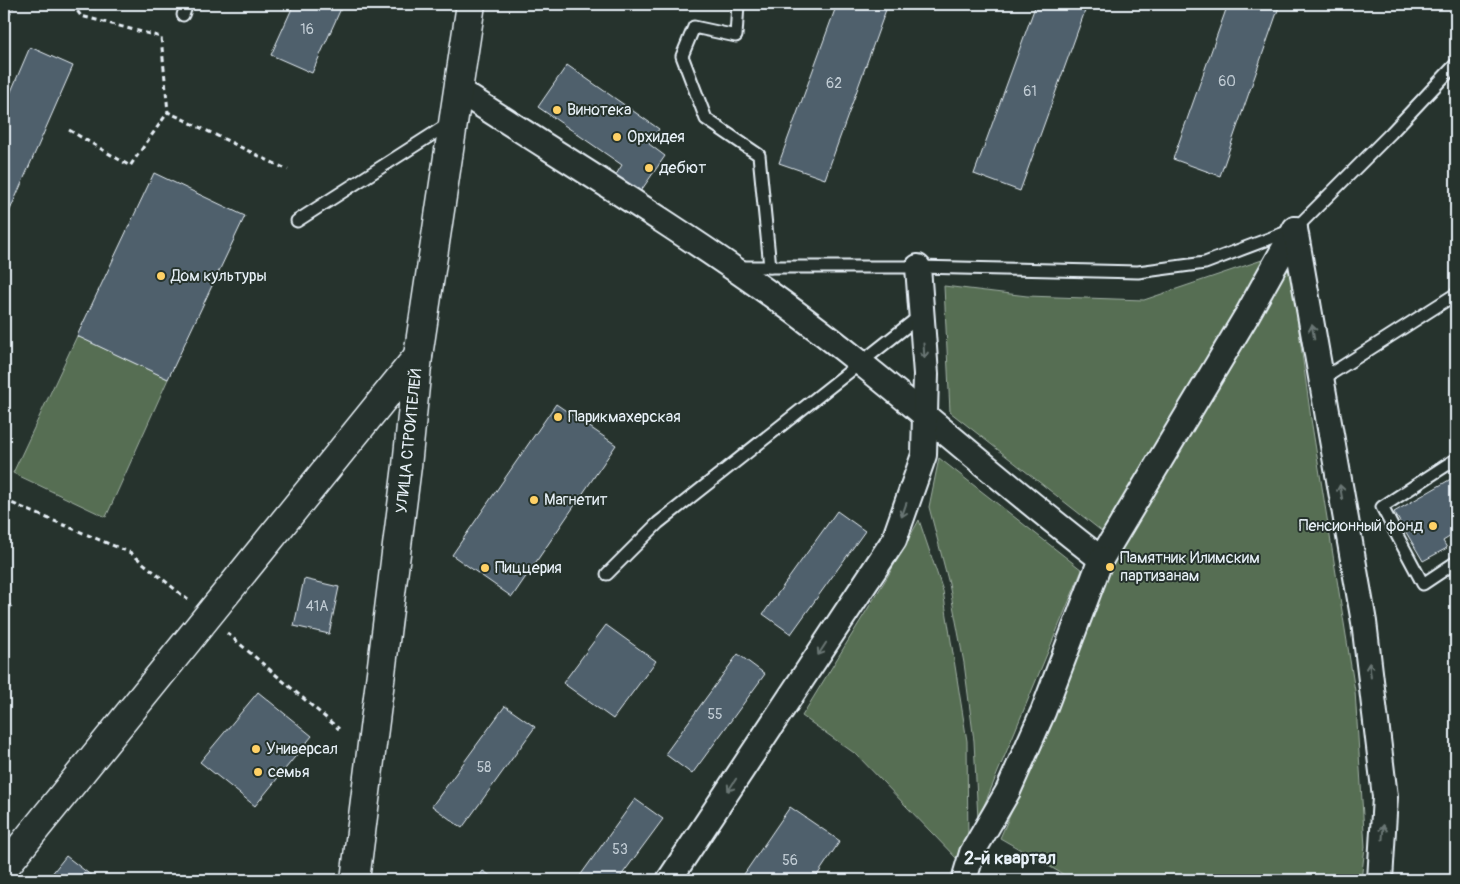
<svg xmlns="http://www.w3.org/2000/svg" width="1460" height="884" font-family="Pangolin,sans-serif">
	<style>
		.green { fill: #576e52; stroke: #a0b0a5 }
		.building { fill: #50606c; stroke: #e8f1f8 }
		.lines { fill: none; stroke-linecap: round; stroke-linejoin: round }
		.lane-casing { stroke: #e8f1f8; stroke-width: 15 }
		.street-casing { stroke: #e8f1f8; stroke-width: 28 }
		.secondary-casing { stroke: #e8f1f8; stroke-width: 31 }
		.path { stroke: #e8f1f8; stroke-width: 3; stroke-dasharray: 5 4; stroke-linecap: butt }
		.lane { stroke: #26332d; stroke-width: 11 }
		.street { stroke: #26332d; stroke-width: 24 }
		.secondary { stroke: #26332d; stroke-width: 28 }
		.oneway { stroke: #6a7674 }
		.poi-dot { fill: #ffd166; stroke: #26332d; stroke-width: 2 }
		.labels { text-anchor: middle; dominant-baseline: central; stroke-width: 4; stroke-linejoin: round; paint-order: stroke }
		.number-label { font-size: 14px; fill: #c2cdd5 }
		.poi-label { font-size: 16px; fill: #e8f1f8; stroke: #26332d; text-anchor: start }
		.street-label { font-size: 16px; fill: #e8f1f8; stroke: #26332d }
		.neighbourhood-label { font-size: 18px; font-weight: bold; fill: #e8f1f8; stroke: #26332d }
	</style>
	<rect width="100%" height="100%" fill="#26332d"/>
	<filter id="ink" filterUnits="userSpaceOnUse"><feTurbulence type="fractalNoise" baseFrequency=".02" numOctaves="2"/><feDisplacementMap in="SourceGraphic" scale="10" xChannelSelector="R" yChannelSelector="G"/><feConvolveMatrix kernelMatrix="1 2 1 2 8 2 1 2 1" color-interpolation-filters="sRGB"/></filter>
	<g filter="url(#ink)">
		<g class="green">
			<polygon points="1268,258 1104,533 950,412 944,286 1027,296 1144,300"/>
			<polygon points="1289,259 1311,419 1355,691 1365,847 1361,880 1073,880 1000,838 1050,724 1111,557"/>
			<polygon points="77,336 168,379 106,517 13,473"/>
			<polygon points="939,458 1082,570 978,820 974,741 964,663 949,584 929,507"/>
			<polygon points="919,520 943,591 967,741 968,844 957,859 857,755 802,716 889,574"/>
		</g>
		<g class="building">
			<polygon points="294,4 343,4 312,73 271,55"/>
			<polygon points="837,4 888,4 825,179 779,163"/>
			<polygon points="1036,4 1075,4 1086,8 1020,191 974,174"/>
			<polygon points="1228,4 1280,4 1220,176 1173,159"/>
			<polygon points="30,47 73,66 10,210 4,207 4,108"/>
			<polygon points="567,65 659,129 649,144 665,156 638,195 614,178 622,165 538,107"/>
			<polygon points="154,173 245,216 168,379 77,336"/>
			<polygon points="556,404 616,445 512,597 452,555"/>
			<polygon points="1456,476 1456,533 1443,541 1447,548 1423,561 1394,512"/>
			<polygon points="837,511 865,531 791,634 763,614"/>
			<polygon points="304,579 339,587 329,634 294,626"/>
			<polygon points="4,600 12,606 4,617"/>
			<polygon points="606,625 656,661 613,719 563,683"/>
			<polygon points="738,654 765,674 692,774 665,754"/>
			<polygon points="258,692 312,736 255,806 200,762"/>
			<polygon points="505,706 535,727 462,828 432,806"/>
			<polygon points="635,799 663,819 618,880 577,880"/>
			<polygon points="790,807 840,841 814,880 740,880"/>
			<polygon points="66,856 97,880 47,880"/>
			<polygon points="483,871 497,880 476,880"/>
		</g>
		<g class="lines">
			<g class="lane-casing">
				<g id="lane">
					<polyline points="738,4 736,36 694,27 682,56 706,119 759,155 770,267"/>
					<polyline points="183,15 187,4"/>
					<polyline points="297,221 450,123"/>
					<polyline points="739,267 918,267 1138,272 1205,263 1295,229 1391,133 1456,64"/>
					<polyline points="1321,380 1456,294"/>
					<polyline points="1456,459 1382,507 1423,584 1456,562"/>
					<polyline points="607,574 658,523 921,315"/>
				</g>
			</g>
			<g class="street-casing">
				<g id="street">
					<path d="M 458,90 C 563,158 671,223 773,296 C 887,378 990,474 1101,559 L 1247,315 L 1295,229"/>
					<polyline points="1295,229 1364,622 1385,797 1380,880"/>
					<polyline points="669,880 894,540 924,455 926,374 918,267"/>
					<polyline points="964,880 972,853 1008,791 1043,712 1101,559"/>
				</g>
			</g>
			<g class="secondary-casing">
				<g id="secondary">
					<polyline points="4,868 418,356"/>
					<polyline points="355,880 407,466 418,356 471,4"/>
				</g>
			</g>
			<g class="path">
				<polyline points="72,4 81,16 161,37 168,112 288,170"/>
				<polyline points="4,24 14,4"/>
				<polyline points="69,130 130,166 168,112"/>
				<polyline points="4,500 131,553 188,600"/>
				<polyline points="227,633 339,729"/>
			</g>
			<use href="#lane" class="lane"/>
			<use href="#street" class="street"/>
			<use href="#secondary" class="secondary"/>
		</g>
		<defs><path id="oneway-shaft" d="M-6 0H5M1.5-3L5.5 0L1.5 3" fill="none" stroke-width="1.6" stroke-linecap="round" stroke-linejoin="round" transform="scale(1.25)"/></defs>
		<g class="oneway">
			<use href="#oneway-shaft" transform="translate(1313 332) rotate(-100)"/>
			<use href="#oneway-shaft" transform="translate(924 351) rotate(86)"/>
			<use href="#oneway-shaft" transform="translate(1341 492) rotate(-100)"/>
			<use href="#oneway-shaft" transform="translate(904 510) rotate(109)"/>
			<use href="#oneway-shaft" transform="translate(822 649) rotate(123)"/>
			<use href="#oneway-shaft" transform="translate(1370 670) rotate(-97)"/>
			<use href="#oneway-shaft" transform="translate(732 785) rotate(123)"/>
			<use href="#oneway-shaft" transform="translate(1383 832) rotate(-86)"/>
		</g>
	</g>
	<g class="poi-dot">
		<circle cx="557" cy="110" r="5"/>
		<circle cx="617" cy="137" r="5"/>
		<circle cx="649" cy="168" r="5"/>
		<circle cx="161" cy="276" r="5"/>
		<circle cx="558" cy="417" r="5"/>
		<circle cx="534" cy="500" r="5"/>
		<circle cx="1433" cy="526" r="5"/>
		<circle cx="1110" cy="567" r="5"/>
		<circle cx="485" cy="568" r="5"/>
		<circle cx="256" cy="749" r="5"/>
		<circle cx="258" cy="772" r="5"/>
	</g>
	<g class="labels">
		<g class="number-label">
			<text x="307" y="29">16</text>
			<text x="1227" y="81">60</text>
			<text x="834" y="83">62</text>
			<text x="1030" y="91">61</text>
			<text x="317" y="606">41А</text>
			<text x="715" y="714">55</text>
			<text x="484" y="767">58</text>
			<text x="620" y="849">53</text>
			<text x="790" y="860">56</text>
		</g>
		<g class="poi-label">
			<text x="567" y="110">Винотека</text>
			<text x="627" y="137">Орхидея</text>
			<text x="659" y="168">дебют</text>
			<text x="171" y="276">Дом культуры</text>
			<text x="568" y="417">Парикмахерская</text>
			<text x="544" y="500">Магнетит</text>
			<text x="1423" y="526" text-anchor="end">Пенсионный фонд</text>
			<text x="1120" y="558">Памятник Илимским<tspan x="1120" dy="18">партизанам</tspan></text>
			<text x="495" y="568">Пиццерия</text>
			<text x="266" y="749">Универсал</text>
			<text x="268" y="772">семья</text>
		</g>
		<g class="street-label">
			<text transform="translate(409 441) rotate(-84)">УЛИЦА СТРОИТЕЛЕЙ</text>
		</g>
		<g class="neighbourhood-label">
			<text x="1010" y="858">2-й квартал</text>
		</g>
	</g>
	<rect width="1460" height="884" fill="none" stroke="#26332d" stroke-width="20"/>
	<rect x="10" y="10" width="1440" height="864" fill="none" stroke="#e8f1f8" stroke-width="2" filter="url(#ink)"/>
</svg>
